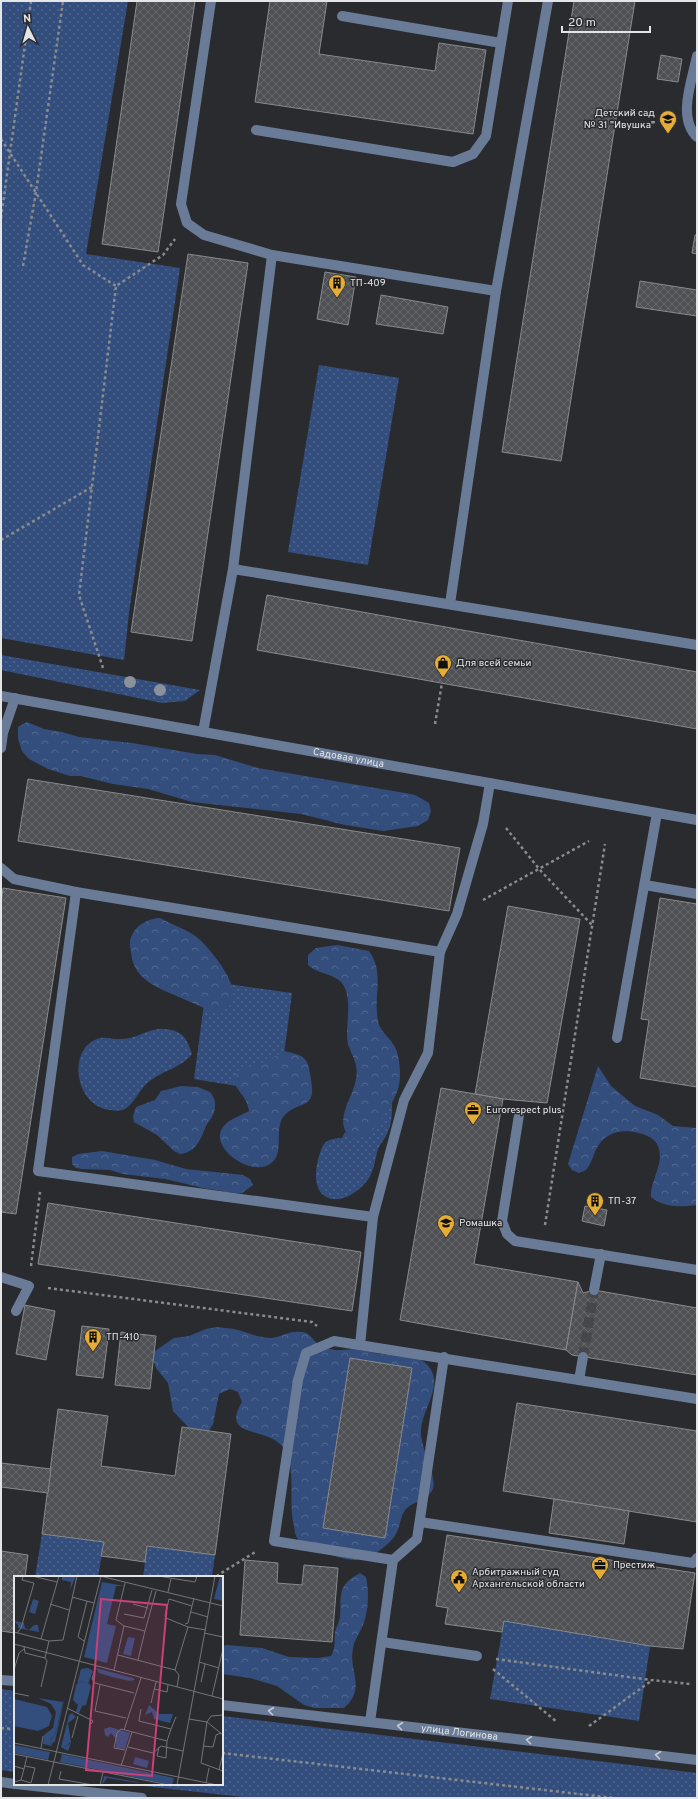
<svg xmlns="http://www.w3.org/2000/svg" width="698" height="1799" font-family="Overpass,sans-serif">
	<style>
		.grass { fill: url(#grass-dots) }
		.forest { fill: url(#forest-crowns) }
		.building { fill: url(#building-cross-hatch); stroke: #888a8e }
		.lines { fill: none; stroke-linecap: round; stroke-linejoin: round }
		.minor-tunnel { stroke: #46474a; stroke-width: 10; stroke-dasharray: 10 5; stroke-linecap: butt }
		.path { stroke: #898b8d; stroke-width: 2.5; stroke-dasharray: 3 3; stroke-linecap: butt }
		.minor { stroke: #6a7b97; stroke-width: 10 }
		.tree { fill: #8a919c }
		.oneway { stroke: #c5cad3 }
		.labels { text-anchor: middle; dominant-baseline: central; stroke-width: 3; stroke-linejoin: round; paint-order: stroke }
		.poi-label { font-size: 10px; fill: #e3e5e7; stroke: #2a2b2e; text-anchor: start }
		.street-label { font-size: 10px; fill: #e3e5e7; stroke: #2a2b2e }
		.inset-road { fill: none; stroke: #747578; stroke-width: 1 }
		.view { fill: #c94177; fill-opacity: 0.15; stroke: #c94177; stroke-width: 2 }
		.inset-edge { fill: none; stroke: #e3e5e7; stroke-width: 2 }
	</style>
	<defs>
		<pattern id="grass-dots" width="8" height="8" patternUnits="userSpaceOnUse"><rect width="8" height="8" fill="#334e7d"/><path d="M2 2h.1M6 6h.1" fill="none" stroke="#50678f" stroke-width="1.8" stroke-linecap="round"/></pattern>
		<pattern id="forest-crowns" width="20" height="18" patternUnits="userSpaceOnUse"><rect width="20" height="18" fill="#334e7d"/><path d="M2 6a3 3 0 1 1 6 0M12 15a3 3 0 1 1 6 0" fill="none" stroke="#50678f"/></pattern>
		<pattern id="building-cross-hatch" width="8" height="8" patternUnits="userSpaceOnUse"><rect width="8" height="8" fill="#4e5053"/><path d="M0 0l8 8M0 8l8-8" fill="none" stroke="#67696c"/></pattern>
	</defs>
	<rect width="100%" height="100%" fill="#2a2b2e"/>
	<g class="grass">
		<polygon points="1,1 128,1 86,254 180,268 129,613 124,660 1,638"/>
		<polygon points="319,365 399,378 368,565 288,552"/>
		<polygon points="1,655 200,690 185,701 162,703 1,670"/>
		<polygon points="207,981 292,993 279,1093 194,1079"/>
		<path d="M 159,1029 C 179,1029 186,1034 192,1054 C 182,1067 165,1070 151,1080 C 140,1087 136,1102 125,1109 C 120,1111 115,1111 110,1110 C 75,1106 67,1050 97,1039 C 105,1036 111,1039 118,1039 C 135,1040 143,1031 159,1029 Z"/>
		<path d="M 392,1103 C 392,1115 392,1125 386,1136 C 384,1140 380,1144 378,1149 C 375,1159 374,1172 367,1181 C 342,1211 307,1204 318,1160 C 323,1143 324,1139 342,1138 L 345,1132 L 352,1138 L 375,1126 Z"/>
		<polygon points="42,1534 104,1542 98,1577 35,1577"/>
		<polygon points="147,1546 215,1555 212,1577 143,1577"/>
		<polygon points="504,1621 650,1646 639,1721 490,1699"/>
		<polygon points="1,1689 15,1691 15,1772 1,1770"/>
		<polygon points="222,1716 697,1773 697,1798 251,1798 126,1784 222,1784"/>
	</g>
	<g class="forest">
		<polygon points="27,722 44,729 62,732 79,737 132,743 197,754 215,755 258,768 405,793 415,795 429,803 431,811 428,820 418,826 383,831 345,825 301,814 192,802 148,789 113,784 81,776 70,776 48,769 29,759 22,751 18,739 18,727"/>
		<path d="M 160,918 C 172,925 190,930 200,940 C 212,951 241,987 232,1003 C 227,1011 220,1012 211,1011 C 203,1008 196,1004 188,1001 C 165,990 133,983 131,952 C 130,947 129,942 131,937 C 136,925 147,919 160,918 Z"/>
		<path d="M 337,945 L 369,951 C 385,973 373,996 378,1021 C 380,1033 394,1040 397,1052 C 400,1062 401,1076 399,1085 C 397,1099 374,1135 361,1138 C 358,1139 354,1138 351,1138 C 332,1121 353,1099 356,1079 C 359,1064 352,1057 348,1044 C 344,1028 355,995 340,981 C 331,973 318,974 308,965 L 308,955 L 316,948 Z"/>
		<path d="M 284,1051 C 307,1056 308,1058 311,1080 C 317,1111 298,1100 284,1116 C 273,1129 286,1154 270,1164 C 250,1177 208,1147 223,1127 C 229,1119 240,1116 249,1111 C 247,1096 237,1092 232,1078 L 237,1071 L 267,1061 Z"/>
		<path d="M 598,1066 L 611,1086 L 635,1106 L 658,1115 L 673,1126 L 697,1128 L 697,1205 C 680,1207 665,1208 651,1197 C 650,1180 665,1164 658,1146 C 655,1138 646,1135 639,1133 C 624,1129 607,1131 598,1146 C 593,1154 592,1163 586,1170 L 579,1173 L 572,1170 L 568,1164 Z"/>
		<path d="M 181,1086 L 198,1087 L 210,1092 C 213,1096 216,1101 215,1106 C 215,1115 210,1119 206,1126 C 201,1138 197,1152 180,1154 L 174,1151 L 157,1135 L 134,1122 L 133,1116 L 136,1107 L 155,1100 L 161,1091 Z"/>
		<polygon points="102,1151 155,1160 186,1169 243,1175 250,1179 253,1185 242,1193 235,1193 203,1188 165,1179 123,1174 110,1170 82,1169 76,1168 72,1164 72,1157 78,1154"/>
		<path d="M 217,1327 C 223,1328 228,1328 234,1329 C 247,1332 258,1338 271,1338 C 282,1337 290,1330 302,1332 C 310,1333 312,1339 318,1344 C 322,1347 330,1349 335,1350 C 342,1351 351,1348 359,1350 C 366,1351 373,1353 380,1354 C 393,1356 409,1353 421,1360 C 450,1378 422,1407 421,1430 C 420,1449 437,1475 433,1488 C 429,1500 414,1501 406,1509 C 400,1516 401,1524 397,1532 C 391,1545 370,1559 355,1560 C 346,1560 339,1557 331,1555 C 316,1551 305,1551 296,1536 C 294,1531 295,1527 293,1522 C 289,1500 295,1475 287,1454 C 275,1423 218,1442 242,1402 L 238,1392 L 230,1389 L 219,1394 L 213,1424 L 208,1432 L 192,1431 L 173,1411 L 168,1383 L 156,1368 L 152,1357 L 152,1353 L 174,1338 L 189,1336 L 206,1329 Z"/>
		<path d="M 360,1573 L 366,1577 C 369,1593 369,1609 363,1625 C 360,1633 354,1640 353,1648 C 348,1670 367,1688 344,1708 L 315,1708 L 304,1705 L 277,1686 L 250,1678 L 222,1674 L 222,1647 L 226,1645 L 262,1648 L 289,1657 L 318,1658 L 331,1656 C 336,1648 334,1641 335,1632 C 336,1627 339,1623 340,1617 C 342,1595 336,1586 360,1573 Z"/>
	</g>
	<g class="building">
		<polygon points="137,1 195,1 158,252 102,244"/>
		<polygon points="270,1 327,1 319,54 435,71 439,43 486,50 473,134 255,102"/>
		<polygon points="574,1 635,1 561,461 502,452"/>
		<polygon points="661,55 682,59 678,82 657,79"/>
		<polygon points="695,235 697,235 697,254 692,253"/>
		<polygon points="188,254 248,263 192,641 131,632"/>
		<polygon points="325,272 356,277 348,325 317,319"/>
		<polygon points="640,281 697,290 697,316 636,307"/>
		<polygon points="381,295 448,307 443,334 376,324"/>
		<polygon points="267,595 697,672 697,729 257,650"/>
		<polygon points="28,779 460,848 449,911 18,841"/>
		<polygon points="3,888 66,898 16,1214 1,1212 1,903"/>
		<polygon points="660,898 697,904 697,1087 640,1078 649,1020 641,1019"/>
		<polygon points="508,906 580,919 547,1103 503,1099 475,1094"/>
		<polygon points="441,1088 503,1099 474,1264 578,1282 566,1350 400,1320"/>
		<polygon points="48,1203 361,1252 352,1311 38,1264"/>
		<polygon points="585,1206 607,1210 604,1226 582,1221"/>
		<polygon points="578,1282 583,1293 594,1290 697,1308 697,1375 572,1355 566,1350"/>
		<polygon points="25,1305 55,1311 46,1360 16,1354"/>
		<polygon points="82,1326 109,1329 103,1378 76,1375"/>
		<polygon points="121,1332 156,1336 150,1389 115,1385"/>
		<polygon points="350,1358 412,1368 385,1538 323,1528"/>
		<polygon points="517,1403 697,1431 697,1522 503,1491"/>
		<polygon points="58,1409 108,1416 101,1466 175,1476 182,1427 231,1434 215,1555 147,1546 145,1562 124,1559 101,1556 104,1542 42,1534"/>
		<polygon points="1,1463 51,1469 48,1493 1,1487"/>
		<polygon points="554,1499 629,1511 624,1544 549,1533"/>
		<polygon points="447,1535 695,1573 683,1649 650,1646 504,1621 502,1632 445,1624 448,1608 436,1606"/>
		<polygon points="1,1551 28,1555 25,1577 15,1577 15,1633 1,1631"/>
		<polygon points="245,1560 278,1563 277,1583 302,1585 304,1565 338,1568 332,1642 240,1635"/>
	</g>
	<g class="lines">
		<polyline class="minor-tunnel" points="583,1357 594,1290"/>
		<g class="path">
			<polyline points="1,139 83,265 116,286"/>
			<polyline points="1,218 31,1"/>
			<polyline points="23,266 36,192 63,1"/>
			<polyline points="1,540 92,487"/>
			<polyline points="103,668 79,595 116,286 163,255 175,239"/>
			<polyline points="435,724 442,683"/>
			<polyline points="506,828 540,870 592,925"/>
			<polyline points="483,900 589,841"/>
			<polyline points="545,1225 605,844"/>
			<polyline points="31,1266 40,1192"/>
			<polyline points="48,1288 312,1322 317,1326"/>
			<polyline points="218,1577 218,1575 257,1551"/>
			<polyline points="496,1659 651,1680 690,1684"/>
			<polyline points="493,1669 557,1722"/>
			<polyline points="589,1726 651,1681"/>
			<polyline points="1,1728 15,1729"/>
			<polyline points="222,1753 614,1798"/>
		</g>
		<g class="minor">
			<polyline points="211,1 181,204 187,223 204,235 272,255"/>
			<polyline points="342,16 501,43"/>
			<path d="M 697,56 C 692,81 677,117 697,137"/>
			<polyline points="256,130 453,162 473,154 486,136 508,1"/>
			<polyline points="496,291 548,1"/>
			<polyline points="233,569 697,645"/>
			<path id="s1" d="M 1,696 L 697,820"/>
			<polyline points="203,732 233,569 272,255 496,291 450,604"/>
			<polyline points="1,748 3,733 15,698"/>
			<polyline points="1,868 14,879 76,892 440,952"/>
			<polyline points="645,885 697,894"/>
			<polyline points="76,892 38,1171 373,1217"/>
			<polyline points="617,1038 657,813"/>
			<polyline points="519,1115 502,1221 507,1234 515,1241 697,1270"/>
			<polyline points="1,1277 29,1286 16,1311"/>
			<polyline points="594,1290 601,1254"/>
			<polyline points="360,1345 373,1217 404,1100 428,1053 440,952 457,914 483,824 490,783"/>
			<polyline points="579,1380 583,1357"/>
			<polyline points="420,1522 693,1563 697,1558"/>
			<polyline points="393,1560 274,1541 298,1380 306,1353 334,1341 697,1399"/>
			<polyline points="382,1642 477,1656"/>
			<polyline points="1,1680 15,1681"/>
			<path id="s2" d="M 222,1705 L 697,1760"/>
			<polyline points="370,1722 393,1560 417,1539 444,1357"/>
			<polyline points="1,1782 15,1784"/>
			<polyline points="16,1784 142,1798"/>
		</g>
	</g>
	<g class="tree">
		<circle cx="130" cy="682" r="6"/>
		<circle cx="160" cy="690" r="6"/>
	</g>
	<defs><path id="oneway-chevron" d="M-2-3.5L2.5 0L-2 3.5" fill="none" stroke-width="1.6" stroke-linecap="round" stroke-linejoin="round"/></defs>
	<g class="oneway">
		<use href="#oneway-chevron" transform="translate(271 1711) rotate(-173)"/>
		<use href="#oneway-chevron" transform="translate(400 1726) rotate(-173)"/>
		<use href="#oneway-chevron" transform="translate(529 1740) rotate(-173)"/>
		<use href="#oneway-chevron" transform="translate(658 1755) rotate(-173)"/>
	</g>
	<defs>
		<g id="school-pin" transform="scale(0.9)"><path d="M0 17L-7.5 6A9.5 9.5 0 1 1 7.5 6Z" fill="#e6ad36" stroke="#2a2b2e"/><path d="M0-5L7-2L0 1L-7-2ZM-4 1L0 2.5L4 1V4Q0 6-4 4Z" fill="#111"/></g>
		<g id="building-pin" transform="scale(0.9)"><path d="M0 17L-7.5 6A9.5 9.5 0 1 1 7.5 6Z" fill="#e6ad36" stroke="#2a2b2e"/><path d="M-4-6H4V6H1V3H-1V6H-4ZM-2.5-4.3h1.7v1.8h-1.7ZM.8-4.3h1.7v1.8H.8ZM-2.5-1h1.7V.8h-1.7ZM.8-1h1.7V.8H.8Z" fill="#111"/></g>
		<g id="shop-pin" transform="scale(0.9)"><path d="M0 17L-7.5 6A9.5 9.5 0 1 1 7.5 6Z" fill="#e6ad36" stroke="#2a2b2e"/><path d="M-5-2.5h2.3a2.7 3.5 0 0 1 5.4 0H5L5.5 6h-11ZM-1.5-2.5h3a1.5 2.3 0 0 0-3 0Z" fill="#111"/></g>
		<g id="office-pin" transform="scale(0.9)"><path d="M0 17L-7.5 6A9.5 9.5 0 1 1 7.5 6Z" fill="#e6ad36" stroke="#2a2b2e"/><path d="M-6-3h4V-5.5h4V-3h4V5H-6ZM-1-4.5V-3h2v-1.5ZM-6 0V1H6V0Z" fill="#111"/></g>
		<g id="civic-pin" transform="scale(0.9)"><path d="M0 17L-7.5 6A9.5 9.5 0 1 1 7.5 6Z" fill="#e6ad36" stroke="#2a2b2e"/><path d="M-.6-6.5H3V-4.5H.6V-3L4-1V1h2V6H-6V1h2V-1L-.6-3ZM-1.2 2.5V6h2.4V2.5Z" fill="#111"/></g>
	</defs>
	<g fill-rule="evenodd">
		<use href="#school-pin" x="668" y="119"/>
		<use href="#building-pin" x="337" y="283"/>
		<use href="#shop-pin" x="443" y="663"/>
		<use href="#office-pin" x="473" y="1110"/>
		<use href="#building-pin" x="595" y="1201"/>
		<use href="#school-pin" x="446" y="1223"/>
		<use href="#building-pin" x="93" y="1337"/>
		<use href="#office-pin" x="600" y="1565"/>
		<use href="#civic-pin" x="459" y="1578"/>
	</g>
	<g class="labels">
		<g class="poi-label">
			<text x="655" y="113" text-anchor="end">Детский сад<tspan x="655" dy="12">№ 31 "Ивушка"</tspan></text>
			<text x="350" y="283">ТП-409</text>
			<text x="456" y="663">Для всей семьи</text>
			<text x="486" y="1110">Eurorespect plus</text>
			<text x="608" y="1201">ТП-37</text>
			<text x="459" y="1223">Ромашка</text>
			<text x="106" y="1337">ТП-410</text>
			<text x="613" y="1565">Престиж</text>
			<text x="472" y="1572">Арбитражный суд<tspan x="472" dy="12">Архангельской области</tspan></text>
		</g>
		<g class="street-label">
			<text stroke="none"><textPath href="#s1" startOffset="353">Садовая улица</textPath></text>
			<text stroke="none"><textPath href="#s2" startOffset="239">улица Логинова</textPath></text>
		</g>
	</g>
	<g transform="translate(14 1576)">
		<rect width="209" height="209" fill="#2a2b2e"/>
		<path d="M 206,0 L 209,0 L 209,25 L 200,23 ZM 88,6 L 110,10 L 102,10 L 93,48 L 102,50 L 93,87 L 70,81 ZM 114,61 L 121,62 L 117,80 L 109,78 ZM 74,92 L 79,95 L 74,108 L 67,105 L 63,108 L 67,93 ZM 24,122 L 49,126 L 41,159 L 36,163 L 38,170 L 29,168 L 30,159 L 39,152 L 42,136 L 37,128 ZM 58,137 L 62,141 L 54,147 L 57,166 L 49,172 L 57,167 L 54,175 L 47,171 L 55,139 ZM 0,169 L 36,176 L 34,184 L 0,177 ZM 48,178 L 160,202 L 158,209 L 46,186 ZM 121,181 L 135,185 L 133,192 L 119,188 Z" fill="#334e7d"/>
		<path d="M 48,0 L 62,0 L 56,14 L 57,6 L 48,4 ZM 0,45 L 10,47 L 11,52 L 15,54 L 20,49 L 24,49 L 25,56 L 4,52 L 4,49 ZM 82,92 L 119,102 L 121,104 L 116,105 L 98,101 L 85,97 ZM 67,105 L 76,108 L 77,111 L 72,129 L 68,130 L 65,137 L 62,136 L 64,129 L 59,124 L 62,109 ZM 52,116 L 41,165 L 38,168 L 36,164 L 41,159 ZM 135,129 L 145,138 L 159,138 L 156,147 L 140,143 L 138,136 L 131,139 ZM 96,151 L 116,157 L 111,173 L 102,172 L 102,163 L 97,157 L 94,161 L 91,159 L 90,153 ZM 90,200 L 124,206 L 125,207 L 93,202 L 88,209 Z" fill="#334e7d"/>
		<path d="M 19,23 L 25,25 L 21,38 L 15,36 ZM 0,123 L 33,131 L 38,140 L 35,150 L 24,155 L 0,150 Z" fill="#334e7d"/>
		<path class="inset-road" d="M 18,0 L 43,6M 86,0 L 209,30M 144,0 L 181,6 L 183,0M 154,16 L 157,3M 58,21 L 80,27M 36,28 L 55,34M 119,28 L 134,32M 177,36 L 194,41M 110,38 L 130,42 L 138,14M 171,48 L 174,47 L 178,30M 110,50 L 102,44 L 111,7M 174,51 L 152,42 L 151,40 L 155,23 L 178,30 L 180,22M 131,55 L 142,15M 0,56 L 35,65M 3,57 L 7,52 L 20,7 L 8,4 L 9,0M 190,57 L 209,61M 27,63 L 45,0M 70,65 L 64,61 L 73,25M 0,68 L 209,123M 10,70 L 11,77 L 31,82 L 35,65 L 49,64 L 63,0M 104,79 L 161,94 L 165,99 L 163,111M 185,86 L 205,92M 82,90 L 78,103 L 81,107 L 120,117M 0,94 L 5,77 L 10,73M 100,94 L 110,50 L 131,55 L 124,84M 161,94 L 174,51 L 192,54M 187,106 L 191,88M 86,109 L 81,135 L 112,142M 27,111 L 33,85 L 31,82M 140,113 L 153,116 L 154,109M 0,117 L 15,120M 198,120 L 209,73M 137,127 L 142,106M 53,132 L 79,145 L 77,148M 127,133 L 125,145 L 157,153 L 153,165M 209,139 L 197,140 L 193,146 L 209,159M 175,143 L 193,146 L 187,187 L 209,195M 157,153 L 162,141M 110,154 L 127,102M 58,162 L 64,140M 0,167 L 203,209M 189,170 L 199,171 L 202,159 L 207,157M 114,171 L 139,177 L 147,170 L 169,175M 27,172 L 29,160M 111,174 L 100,172 L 103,157 L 107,153 L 153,165 L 152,182 L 143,180 L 145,171M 0,178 L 155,209M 0,190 L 10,193 L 13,180M 107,190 L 118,156M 205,194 L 209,177M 47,195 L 45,203 L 79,209M 7,204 L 17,207 L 21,192 L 11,190M 0,206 L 7,204 L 10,193M 192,207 L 195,192M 34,209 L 87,0M 86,209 L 89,196M 163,209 L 201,0"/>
		<path class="view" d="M 87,23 L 153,29 L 138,200 L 72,194 Z"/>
		<rect width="209" height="209" class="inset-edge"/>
	</g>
	<rect width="698" height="1799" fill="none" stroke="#e3e5e7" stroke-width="4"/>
	<g transform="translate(28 28) rotate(355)" stroke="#2a2b2e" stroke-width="3" paint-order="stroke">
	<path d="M0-3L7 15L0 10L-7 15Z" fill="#e3e5e7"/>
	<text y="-6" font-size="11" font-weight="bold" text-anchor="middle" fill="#e3e5e7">N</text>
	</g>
	<path d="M562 26v6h88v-6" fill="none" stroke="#e3e5e7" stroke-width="2"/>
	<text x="568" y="26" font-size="12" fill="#e3e5e7" stroke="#2a2b2e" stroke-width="3" paint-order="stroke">20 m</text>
</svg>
